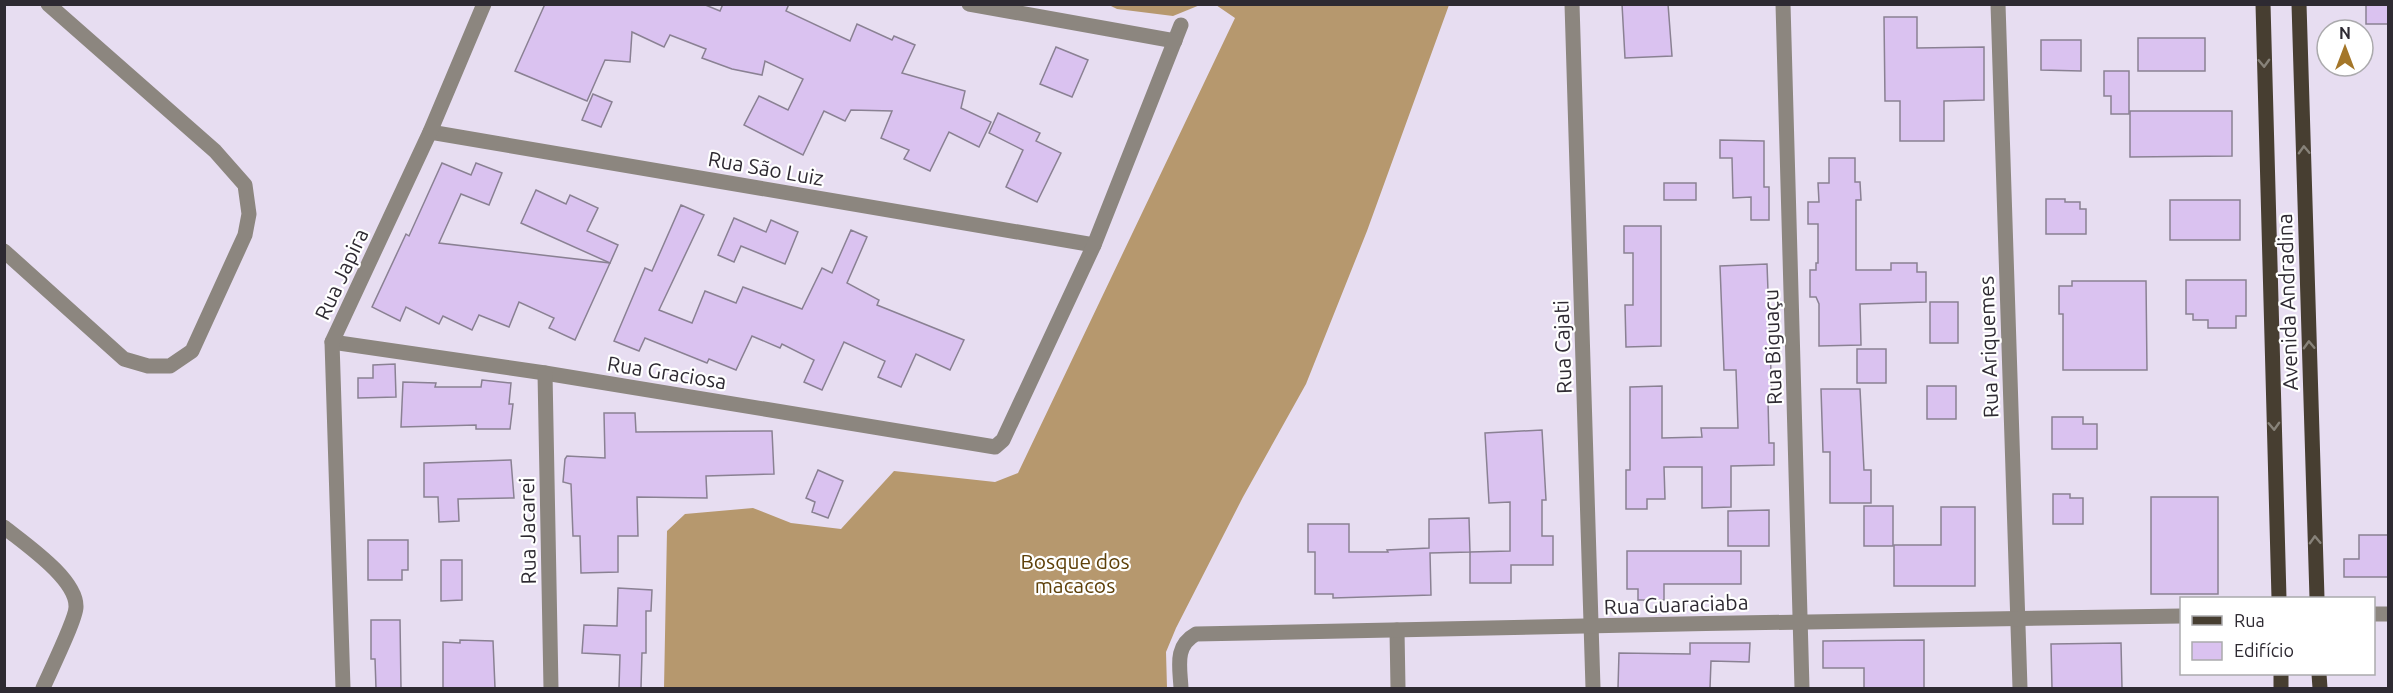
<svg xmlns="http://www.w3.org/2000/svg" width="2393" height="693" font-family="Ubuntu,sans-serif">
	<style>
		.forest { fill: #b6986e }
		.building { fill: #dac2f0; stroke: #8a8193; stroke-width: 1.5 }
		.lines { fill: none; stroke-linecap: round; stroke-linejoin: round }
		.minor { stroke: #8c867f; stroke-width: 15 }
		.major { stroke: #473e31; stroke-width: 15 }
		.oneway { stroke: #878279 }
		.labels { text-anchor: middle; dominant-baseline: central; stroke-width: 4.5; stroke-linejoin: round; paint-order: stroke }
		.street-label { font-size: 21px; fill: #2e2a32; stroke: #fff }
		.park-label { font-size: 21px; fill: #5e4009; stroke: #fff }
	</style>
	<rect width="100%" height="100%" fill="#e7ddf1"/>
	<g class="forest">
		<polygon points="1109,5 1200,5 1173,16 1117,9"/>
		<polygon points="1216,5 1449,5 1367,231 1306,384 1243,497 1176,628 1166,652 1167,688 664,688 667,531 685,514 753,508 791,523 841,529 894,471 995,482 1018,473 1235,18"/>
	</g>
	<g class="building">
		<polygon points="545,4 703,4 720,11 723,4 789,4 786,11 850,41 857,24 892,40 894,36 915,45 902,73 965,91 961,108 991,122 979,147 949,132 930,171 904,159 909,150 881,138 892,111 851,110 845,121 824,111 803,155 744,125 759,96 788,110 803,79 765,61 762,75 732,69 702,58 706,49 670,35 664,47 632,32 630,62 605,60 587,101 515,71"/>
		<polygon points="1622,4 1668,4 1672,56 1625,58"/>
		<rect x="2366" y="4" width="22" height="20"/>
		<polygon points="1884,17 1917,17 1917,48 1984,47 1984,100 1944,101 1944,141 1900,141 1900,101 1885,101"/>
		<rect x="2138" y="38" width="67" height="33"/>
		<polygon points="2041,40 2081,40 2081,71 2041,70"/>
		<polygon points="1056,47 1088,60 1072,97 1040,84"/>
		<polygon points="2104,71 2129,71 2129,114 2111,114 2111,96 2104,96"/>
		<polygon points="593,94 612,102 601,127 582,120"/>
		<polygon points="2130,111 2232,111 2232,156 2130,157"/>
		<polygon points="998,113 1040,133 1036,141 1061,153 1037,202 1006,187 1023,150 989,133"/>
		<polygon points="1720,140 1764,141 1764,187 1769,187 1769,220 1751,220 1751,197 1733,198 1732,158 1720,158"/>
		<polygon points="1829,158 1855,158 1855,182 1860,182 1861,200 1856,200 1856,270 1891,270 1891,263 1917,263 1917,272 1926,272 1926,302 1860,304 1861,345 1819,346 1819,304 1816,297 1810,297 1810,270 1816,270 1816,263 1818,263 1818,224 1808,224 1808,202 1819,202 1818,183 1829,183"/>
		<polygon points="442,163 471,175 476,163 502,173 489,205 461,194 439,243 610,263 575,340 549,328 554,318 519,302 509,327 479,315 472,330 443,316 439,324 406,307 400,321 372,307 406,234 409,236"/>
		<rect x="1664" y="183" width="32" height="17"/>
		<polygon points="536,190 566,204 570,195 598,208 587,231 618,245 610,263 521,223"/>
		<polygon points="2046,199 2065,199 2065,202 2080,202 2080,209 2086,209 2086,234 2046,234"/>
		<rect x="2170" y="200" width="70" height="40"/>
		<polygon points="681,205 704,215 659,310 692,323 705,291 736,303 743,287 802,309 822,268 832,273 851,230 867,237 847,283 879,300 877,305 964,340 950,370 916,354 901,387 878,377 885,361 844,342 822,390 804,382 814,360 782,344 780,348 752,336 736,370 709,359 707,363 645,338 639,351 614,341 645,268 652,271"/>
		<polygon points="734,218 766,232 771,220 798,232 785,264 741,246 734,262 718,255"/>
		<polygon points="1624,226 1661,226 1661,346 1626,347 1625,305 1633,305 1633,253 1624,253"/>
		<polygon points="1767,264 1772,400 1768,400 1769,443 1774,443 1774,465 1731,466 1731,507 1702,508 1702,467 1664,467 1665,499 1647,499 1647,509 1626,509 1626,470 1630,470 1630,387 1662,386 1662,438 1702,437 1701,428 1738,428 1736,370 1724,370 1720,266"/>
		<polygon points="2186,280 2246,280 2246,316 2236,316 2236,328 2208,328 2208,320 2193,320 2193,314 2186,314"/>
		<polygon points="2072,281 2146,281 2147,370 2063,370 2063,314 2059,314 2059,286 2072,286"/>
		<rect x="1930" y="302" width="28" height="41"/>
		<rect x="1857" y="349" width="29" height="34"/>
		<polygon points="395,364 396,397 358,398 358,378 373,378 373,365"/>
		<polygon points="482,380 511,383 509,404 513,404 510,429 476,429 476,425 401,427 403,382 436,383 435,387 481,387"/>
		<rect x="1927" y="386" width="29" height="33"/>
		<polygon points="1821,389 1860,389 1864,470 1871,470 1871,503 1830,503 1830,452 1823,452"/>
		<polygon points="604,413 635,413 636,432 772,431 774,474 706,476 707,498 637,497 638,536 618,536 618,572 581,573 580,536 573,536 571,484 563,482 565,459 567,456 605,458"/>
		<polygon points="2052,417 2083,417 2083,424 2097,424 2097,449 2052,449"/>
		<polygon points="1542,430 1546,500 1542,500 1542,536 1553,536 1553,565 1511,565 1511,583 1470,583 1470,552 1510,551 1510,502 1489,503 1485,433"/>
		<polygon points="511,460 514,498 458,499 459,521 439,522 438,497 424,497 424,463"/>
		<polygon points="818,470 843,481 828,518 812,512 815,502 806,498"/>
		<polygon points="2053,494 2070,494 2070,498 2083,498 2083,524 2053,524"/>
		<rect x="2151" y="497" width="67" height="97"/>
		<rect x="1864" y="506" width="29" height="40"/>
		<polygon points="1941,507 1975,507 1975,586 1894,586 1894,545 1941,545"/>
		<polygon points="1769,510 1769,546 1728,546 1728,511"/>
		<polygon points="1469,518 1470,552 1430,553 1431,595 1333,598 1333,594 1315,594 1315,552 1308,552 1308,524 1349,524 1349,552 1388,552 1387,550 1429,548 1429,519"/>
		<polygon points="2359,535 2388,535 2388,577 2344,577 2344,559 2359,559"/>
		<polygon points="368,540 408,540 408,570 402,570 402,580 368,580"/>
		<polygon points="1627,551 1741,551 1741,584 1664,584 1664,600 1638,600 1638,589 1627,589"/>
		<polygon points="441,560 462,560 462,600 441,601"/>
		<polygon points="618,588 652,590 651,611 646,611 646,653 642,653 641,688 619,688 620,655 582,653 584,625 617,626"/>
		<polygon points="371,620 400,620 401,688 376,688 375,659 371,659"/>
		<polygon points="460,640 493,641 495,688 443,688 443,642 460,643"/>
		<polygon points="1924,640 1924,688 1864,688 1864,668 1823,668 1823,641"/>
		<polygon points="1690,643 1750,643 1749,662 1711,661 1710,688 1618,688 1619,653 1690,654"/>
		<polygon points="2121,643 2122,688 2052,688 2051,644"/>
	</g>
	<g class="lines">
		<g class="minor">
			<polyline points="969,4 1175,41"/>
			<polyline points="1572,4 1593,688"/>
			<polyline points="1783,4 1802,688"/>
			<polyline points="1998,4 2020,688"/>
			<polyline points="430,132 1094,245"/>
			<polyline points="4,251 124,359 148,366 170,366 192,351 245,235 249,214 245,185 215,151 48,4"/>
			<polyline points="332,342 545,373 995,447 1003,440 1094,245 1181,25"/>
			<polyline points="545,373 551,688"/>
			<path d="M 4,527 C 25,544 77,579 76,607 C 76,619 49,674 43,688"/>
			<polyline points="2374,614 2388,614"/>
			<polyline points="1397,630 1398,688"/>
			<polyline points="343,688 332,342 430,132 484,4"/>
			<path d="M 1181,688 C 1180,667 1174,646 1196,634 C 1525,628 1853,619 2182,616"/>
		</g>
		<g class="major">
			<polyline points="2263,4 2279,598"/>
			<polyline points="2299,4 2317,598"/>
			<polyline points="2281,674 2281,688"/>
			<polyline points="2319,674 2320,688"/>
		</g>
	</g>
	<defs><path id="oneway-chevron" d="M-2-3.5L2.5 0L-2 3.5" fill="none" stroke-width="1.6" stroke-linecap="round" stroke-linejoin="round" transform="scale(1.5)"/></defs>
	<g class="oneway">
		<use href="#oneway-chevron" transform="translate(2264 63) rotate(88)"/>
		<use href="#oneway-chevron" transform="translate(2304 150) rotate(-92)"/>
		<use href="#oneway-chevron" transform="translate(2309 345) rotate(-92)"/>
		<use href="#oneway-chevron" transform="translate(2274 426) rotate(88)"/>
		<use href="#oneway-chevron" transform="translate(2315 540) rotate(-92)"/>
	</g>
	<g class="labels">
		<g class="street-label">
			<text transform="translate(766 168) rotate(10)">Rua São Luiz</text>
			<text transform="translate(341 274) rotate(-65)">Rua Japira</text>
			<text transform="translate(2287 302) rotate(-92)">Avenida Andradina</text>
			<text transform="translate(1562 347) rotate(-92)">Rua Cajati</text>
			<text transform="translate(1772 347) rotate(-92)">Rua Biguaçu</text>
			<text transform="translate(1988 347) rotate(-92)">Rua Ariquemes</text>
			<text transform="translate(667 372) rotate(9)">Rua Graciosa</text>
			<text transform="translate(527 531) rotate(-91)">Rua Jacarei</text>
			<text transform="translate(1676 604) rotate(-2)">Rua Guaraciaba</text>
		</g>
		<g class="park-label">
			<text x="1075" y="561">Bosque dos<tspan x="1075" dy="24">macacos</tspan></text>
		</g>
	</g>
	<rect width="2393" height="693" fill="none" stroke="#2e2a32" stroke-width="12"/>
	<rect x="2180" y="597" width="195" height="78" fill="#ffffff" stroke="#abaaad" stroke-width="1.5"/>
	<rect x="2192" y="616" width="30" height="9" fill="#473e31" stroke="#abaaad" stroke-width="1.5"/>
	<text x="2234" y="627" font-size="18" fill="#2e2a32">Rua</text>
	<rect x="2192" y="642" width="30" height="18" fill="#dac2f0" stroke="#abaaad" stroke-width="1.5"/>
	<text x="2234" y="657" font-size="18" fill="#2e2a32">Edifício</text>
	<g transform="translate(2345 48)"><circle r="28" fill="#ffffff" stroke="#abaaad" stroke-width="1.5"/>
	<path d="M0-4.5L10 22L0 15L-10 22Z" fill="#a47629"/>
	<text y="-9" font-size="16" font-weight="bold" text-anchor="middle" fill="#2e2a32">N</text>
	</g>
</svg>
